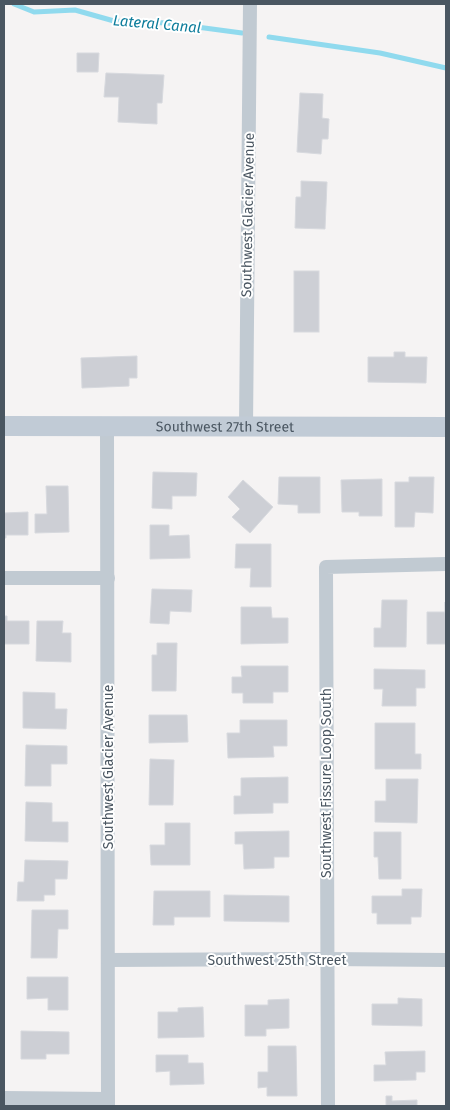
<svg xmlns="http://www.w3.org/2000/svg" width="450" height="1110" font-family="'Fira Sans',sans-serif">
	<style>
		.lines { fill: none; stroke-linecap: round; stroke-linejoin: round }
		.stream { stroke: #90daee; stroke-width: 5 }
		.building { fill: #cdcfd5; stroke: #d7d9de }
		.street { stroke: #c1cad2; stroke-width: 14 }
		.secondary { stroke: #c1cbd6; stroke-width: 20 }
		.labels { text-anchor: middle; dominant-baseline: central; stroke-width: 4; stroke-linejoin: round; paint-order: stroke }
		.street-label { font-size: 14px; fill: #4a5661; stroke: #fff }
		.water-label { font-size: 15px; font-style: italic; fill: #0c7c9b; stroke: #fff }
	</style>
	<rect width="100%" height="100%" fill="#f5f3f3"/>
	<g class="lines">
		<g class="stream">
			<polyline points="14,4 34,12 75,10 114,21 167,23 242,33"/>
			<polyline points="269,37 380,53 446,68"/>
		</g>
	</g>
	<g class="building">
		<polygon points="77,53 99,53 98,72 77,72"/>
		<polygon points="106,73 164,75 162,103 157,103 157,124 118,122 119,97 104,97"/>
		<polygon points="300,93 323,94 322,118 329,119 328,139 322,139 321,154 297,152"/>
		<polygon points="301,181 327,182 325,229 295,228 296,197 301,197"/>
		<rect x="294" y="271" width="25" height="61"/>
		<polygon points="394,352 405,352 405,357 427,357 426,383 368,382 368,357 394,357"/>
		<polygon points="137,356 137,378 129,378 129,386 82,388 81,358"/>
		<polygon points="153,472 197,473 196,496 172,496 172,509 152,508"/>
		<polygon points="279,477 320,477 320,513 298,513 298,505 278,504"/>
		<polygon points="409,477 434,477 433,513 415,512 414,527 395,527 395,482 409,482"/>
		<polygon points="382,479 382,516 359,516 359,512 342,512 341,480"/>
		<polygon points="243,480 273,507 250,533 232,517 240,509 228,497"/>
		<polygon points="46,486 68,486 69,532 35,533 35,514 47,514"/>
		<polygon points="28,512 28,535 6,535 6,538 4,538 4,513"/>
		<polygon points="150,525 169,525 169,536 189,535 190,558 150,559"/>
		<polygon points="236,544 271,544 271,587 250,587 251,568 235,568"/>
		<polygon points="152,589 192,590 191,612 170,611 169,624 150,623"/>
		<polygon points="382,600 407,600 406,647 374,647 374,628 381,628"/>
		<polygon points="445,602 446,644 427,644 427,612 445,612"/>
		<polygon points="241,607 271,607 272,618 288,618 288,643 241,644"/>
		<polygon points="4,616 7,616 7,621 29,621 29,644 4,644"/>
		<polygon points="37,621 63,621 62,633 71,633 71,662 36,661"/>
		<polygon points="157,643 177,643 176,691 152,691 152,655 157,655"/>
		<polygon points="241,666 288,666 288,692 273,692 273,703 243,703 243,693 232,693 232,677 242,677"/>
		<polygon points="374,669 425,670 425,688 416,688 416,706 382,706 383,689 374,689"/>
		<polygon points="23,692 55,693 55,709 67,709 66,729 23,728"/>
		<polygon points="149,715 187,715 188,742 149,743"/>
		<polygon points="240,720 287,720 287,746 273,746 274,757 228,758 227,733 240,733"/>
		<polygon points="375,723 415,723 415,754 421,754 421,769 375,769"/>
		<polygon points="26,745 67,746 67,764 51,764 51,786 25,786"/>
		<polygon points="150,759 174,760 173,805 149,805"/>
		<polygon points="288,777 288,803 273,803 273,813 234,814 234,796 241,796 241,778"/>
		<polygon points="386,779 418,779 417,823 375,822 375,801 386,801"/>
		<polygon points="26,802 52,803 52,822 68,822 68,842 25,841"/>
		<polygon points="165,823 190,823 190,865 151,865 150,845 165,845"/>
		<polygon points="289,831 289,857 274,857 274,868 244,869 243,844 235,844 235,832"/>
		<polygon points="374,832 401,832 401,879 379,879 378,857 374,857"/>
		<polygon points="25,860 68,861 67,879 55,879 55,895 44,895 44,901 17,901 18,882 24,882"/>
		<polygon points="402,889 422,889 421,917 411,917 411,924 377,924 377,913 372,913 372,896 402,896"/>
		<polygon points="154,891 210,891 210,917 174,917 174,925 153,925"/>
		<polygon points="224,895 289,896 289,922 224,921"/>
		<polygon points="32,910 68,910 68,929 58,929 57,958 31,958"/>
		<polygon points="27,977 68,977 68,1010 48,1010 48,998 27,999"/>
		<polygon points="398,998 422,999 422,1026 372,1025 372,1004 398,1004"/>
		<polygon points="289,999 289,1028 266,1029 266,1036 245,1036 245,1005 268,1005 268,1000"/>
		<polygon points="203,1007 204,1037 158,1038 158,1012 178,1012 178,1008"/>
		<polygon points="21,1031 69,1032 69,1054 46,1054 46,1059 21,1059"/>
		<polygon points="268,1046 296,1046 297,1096 267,1096 267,1087 258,1088 258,1072 268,1072"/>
		<polygon points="425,1051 425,1072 416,1072 416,1080 374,1081 374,1065 386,1065 385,1052"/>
		<polygon points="156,1055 188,1055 188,1063 203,1063 204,1084 170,1085 170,1071 156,1072"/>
		<polygon points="386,1096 392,1096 392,1101 417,1100 417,1106 386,1106"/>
	</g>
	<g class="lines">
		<g class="street">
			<polyline points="107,427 108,1106"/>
			<polyline points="246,427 250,4"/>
			<polyline points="4,578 108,578"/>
			<polyline points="108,960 327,959 446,960"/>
			<polyline points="4,1098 108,1099"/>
			<polyline points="328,1106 326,567 446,564"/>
		</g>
		<path class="secondary" id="s1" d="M 4,426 L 446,427"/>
	</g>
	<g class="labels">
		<g class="street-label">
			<text transform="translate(248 215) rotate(-89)">Southwest Glacier Avenue</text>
			<text stroke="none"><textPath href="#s1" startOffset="221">Southwest 27th Street</textPath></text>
			<text transform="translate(108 767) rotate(-90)">Southwest Glacier Avenue</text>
			<text transform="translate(326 783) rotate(-90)">Southwest Fissure Loop South</text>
			<text x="277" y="960">Southwest 25th Street</text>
		</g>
		<g class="water-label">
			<text transform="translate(157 24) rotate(5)">Lateral Canal</text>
		</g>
	</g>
	<rect width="450" height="1110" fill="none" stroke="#4a5661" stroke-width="10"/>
</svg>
